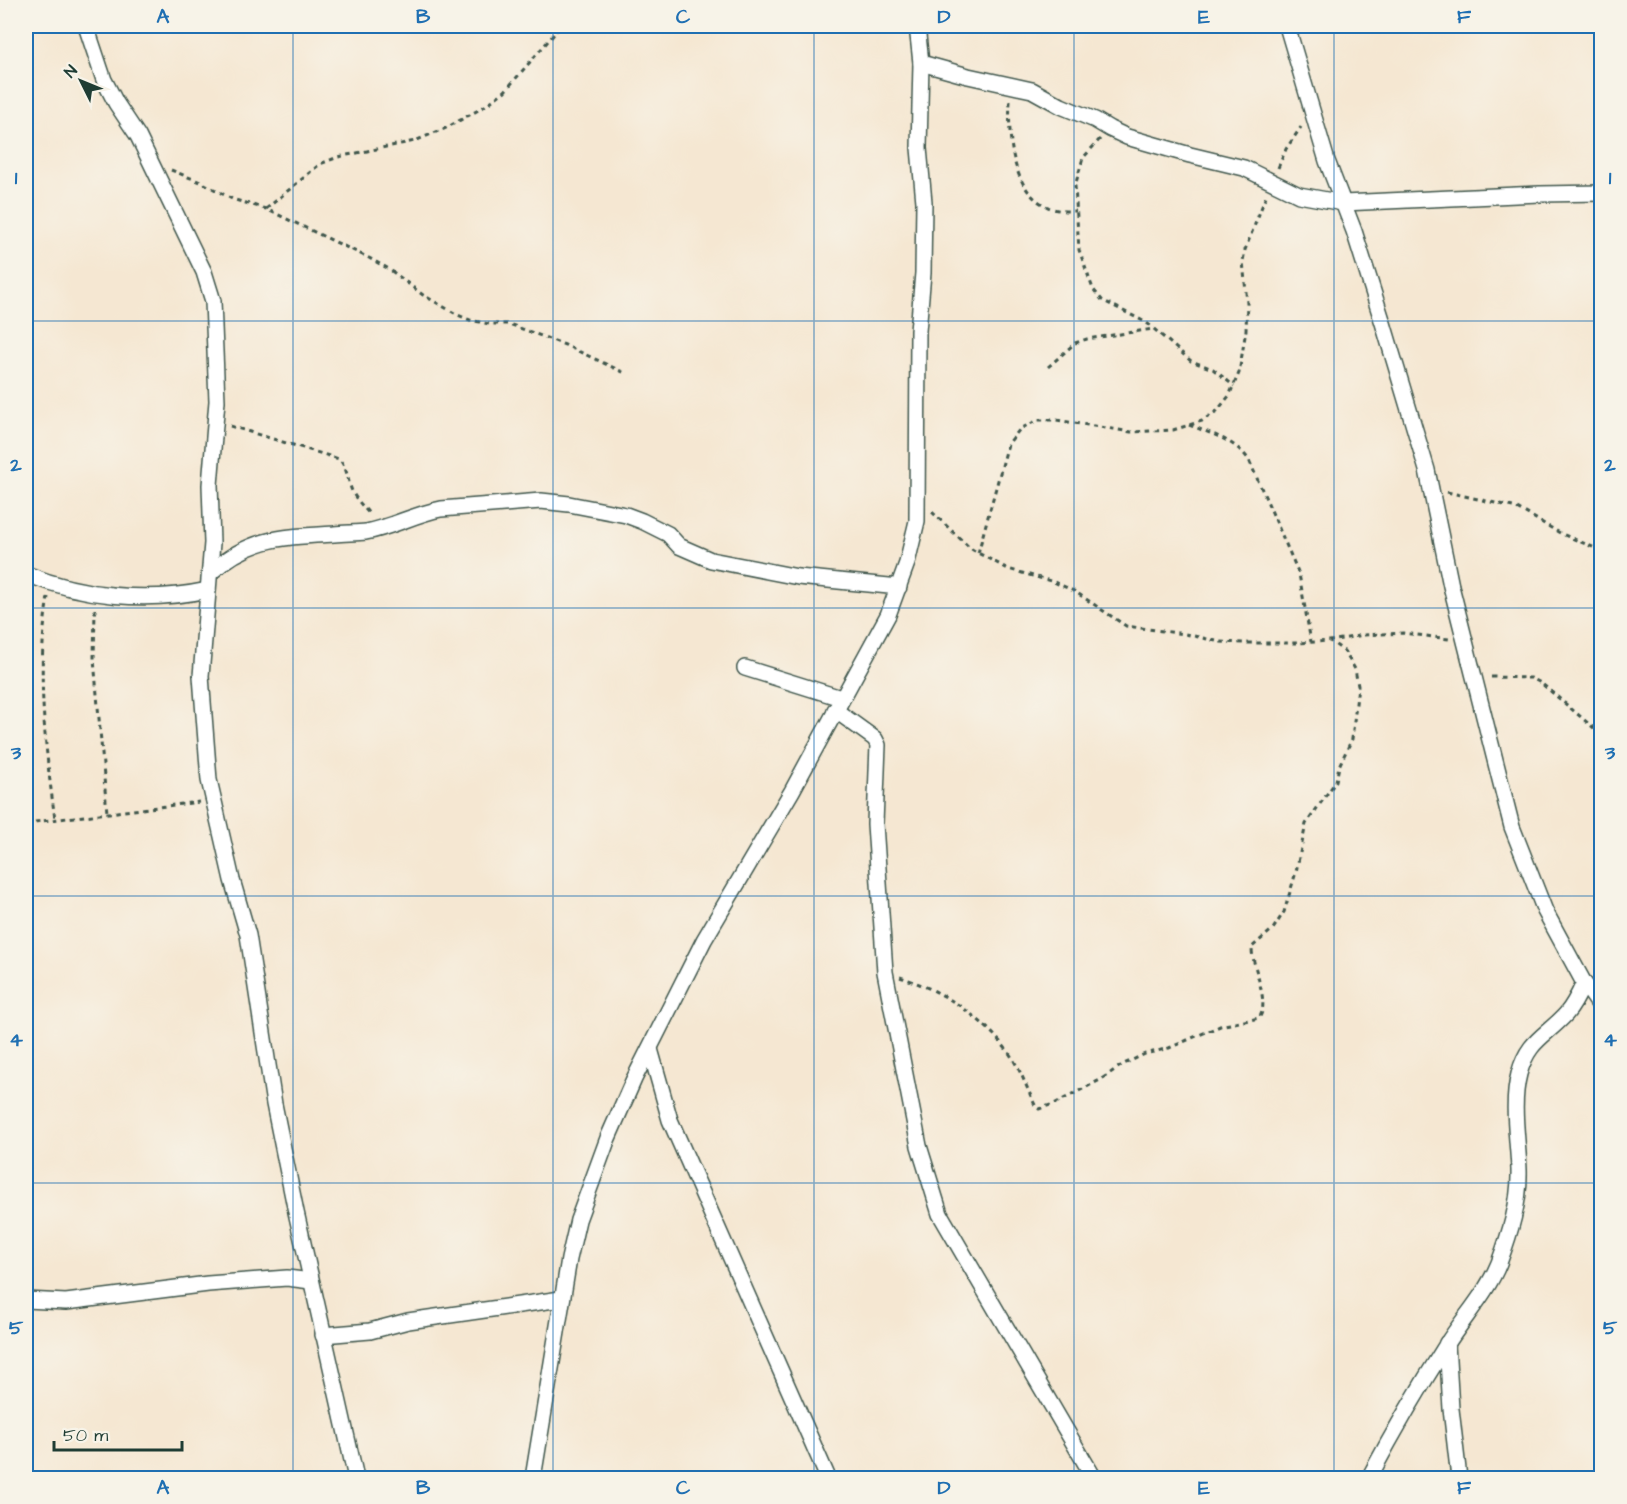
<svg xmlns="http://www.w3.org/2000/svg" width="1627" height="1504" font-family="'Architects Daughter',sans-serif">
	<style>
		.lines { fill: none; stroke-linecap: round; stroke-linejoin: round }
		.minor-casing { stroke: #3f564c; stroke-width: 18 }
		.path { stroke: #3f564c; stroke-width: 3; stroke-dasharray: 4.5 4.5; stroke-linecap: butt }
		.minor { stroke: #fff; stroke-width: 15 }
		.grid { fill: none; stroke: #1f6fb2; stroke-width: 1.5; stroke-opacity: 0.55 }
		.neatline { fill: none; stroke: #1f6fb2; stroke-width: 2 }
		.grid-label { font-size: 20px; text-anchor: middle; font-weight: bold; fill: #1f6fb2 }
	</style>
	<rect width="100%" height="100%" fill="#f7f3e8"/>
	<filter id="ink" filterUnits="userSpaceOnUse"><feTurbulence type="fractalNoise" baseFrequency=".0167" numOctaves="2"/><feDisplacementMap in="SourceGraphic" scale="12" xChannelSelector="R" yChannelSelector="G"/><feConvolveMatrix kernelMatrix="1 2 1 2 8 2 1 2 1" color-interpolation-filters="sRGB"/></filter>
	<filter id="wash" filterUnits="userSpaceOnUse"><feTurbulence type="fractalNoise" baseFrequency=".008" numOctaves="4" result="noise"/><feDisplacementMap in="SourceGraphic" scale="24" xChannelSelector="R" yChannelSelector="G"/><feGaussianBlur stdDeviation="1.35" result="paint"/><feColorMatrix in="noise" values="0 0 0 0 0 0 0 0 0 0 0 0 0 0 0 0 0 1.4 0 .05"/><feComposite in="paint" operator="in"/></filter>
	<g filter="url(#wash)">
		<rect width="100%" height="100%" fill="#f5e7d2"/>
	</g>
	<g filter="url(#ink)">
		<g class="lines">
			<g class="minor-casing">
				<g id="minor">
					<polyline points="86,26 104,80 116,103 138,136 204,272 213,301 217,401 210,485 212,543 201,676 209,780 232,880 248,935 274,1104 296,1212 356,1478"/>
					<polyline points="1287,26 1327,161 1354,231 1383,323 1427,470 1451,586 1512,827 1545,911 1584,983 1602,1009"/>
					<polyline points="921,63 968,76 1032,90 1061,106 1095,120 1110,129 1127,137 1190,155 1244,168 1299,195 1343,203 1540,194 1602,193"/>
					<path d="M 210,573 C 250,537 282,537 334,534 C 344,533 355,533 366,532 C 392,527 415,514 441,509 L 541,501 L 569,504 L 626,515 L 642,521 L 668,534 L 679,546 L 711,560 L 798,577 L 899,587"/>
					<path d="M 26,574 C 84,597 147,603 208,590"/>
					<polyline points="745,668 841,698"/>
					<polyline points="835,710 875,739 878,745 875,824 885,972 919,1146 940,1214 1094,1478"/>
					<polyline points="650,1049 670,1120 828,1478"/>
					<polyline points="26,1300 66,1302 208,1284 287,1278 311,1281"/>
					<polyline points="323,1335 370,1331 408,1321 561,1299"/>
					<polyline points="1447,1343 1451,1409 1459,1478"/>
					<polyline points="533,1478 569,1259 578,1220 608,1138 634,1079 704,940 792,791 888,615 907,563 917,521 918,331 923,273 924,202 919,148 921,63 917,26"/>
					<path d="M 1369,1478 C 1393,1433 1419,1388 1447,1344 C 1464,1317 1487,1293 1499,1263 C 1510,1233 1520,1202 1519,1170 C 1518,1139 1511,1105 1519,1074 C 1528,1040 1545,1037 1566,1014 C 1574,1005 1579,994 1584,983"/>
				</g>
			</g>
			<g class="path">
				<path d="M 1010,101 C 1008,135 1011,191 1048,207 C 1056,211 1067,211 1076,211"/>
				<polyline points="1100,139 1083,158 1075,186 1079,250 1093,289 1102,300 1147,323 1191,361 1213,369 1234,386"/>
				<polyline points="1278,168 1286,149 1301,127"/>
				<polyline points="171,170 203,183 232,199 266,209 369,258 389,269 423,295 458,315 470,320 489,324 509,324 565,345 625,373"/>
				<polyline points="266,209 320,164 338,157 415,141 446,128 482,108 505,91 561,26"/>
				<polyline points="1048,367 1075,343 1087,339 1153,329"/>
				<path d="M 1189,425 C 1212,434 1235,440 1249,460 L 1299,574 L 1311,642"/>
				<path d="M 230,426 L 339,459 C 348,469 347,479 352,491 C 356,500 364,507 370,515"/>
				<polyline points="1447,492 1517,508 1560,533 1602,551"/>
				<polyline points="932,512 970,548 978,553 1008,569 1054,582 1074,591 1126,626 1185,634 1220,642 1244,643 1297,643 1330,641 1364,635 1403,633 1449,639"/>
				<polyline points="978,553 1008,444 1020,429 1038,420 1056,420 1131,432 1173,430 1202,421 1217,411 1229,396 1239,373 1246,330 1247,303 1243,261 1245,250 1266,196"/>
				<path d="M 48,597 C 36,669 45,748 55,819"/>
				<polyline points="95,609 94,659 107,813"/>
				<polyline points="1491,677 1531,678 1541,683 1602,735"/>
				<polyline points="26,823 199,802"/>
				<path d="M 900,977 C 942,990 983,1017 1009,1053 C 1021,1070 1027,1089 1036,1107 L 1039,1109 L 1056,1103 L 1100,1080 L 1122,1065 L 1145,1054 L 1169,1048 L 1220,1026 L 1259,1018 C 1271,1002 1251,965 1252,947 L 1273,929 L 1284,912 L 1296,872 L 1306,824 L 1336,781 L 1339,766 L 1352,739 L 1358,686 L 1355,669 L 1344,651 L 1330,641"/>
			</g>
			<use href="#minor" class="minor"/>
		</g>
	</g>
	<path class="grid" d="M 293,26 L 293,1478M 553,26 L 553,1478M 814,26 L 814,1478M 1074,26 L 1074,1478M 1334,26 L 1334,1478M 26,321 L 1602,321M 26,608 L 1602,608M 26,896 L 1602,896M 26,1183 L 1602,1183"/>
	<rect width="1627" height="1504" fill="none" stroke="#f7f3e8" stroke-width="66"/>
	<g transform="translate(81 81) rotate(313)" stroke="#f7f3e8" stroke-width="4.5" paint-order="stroke">
	<path d="M0-4.5L10 22L0 15L-10 22Z" fill="#1f3d34"/>
	<text y="-9" font-size="16" font-weight="bold" text-anchor="middle" fill="#1f3d34">N</text>
	</g>
	<path d="M54 1441v9h128v-9" fill="none" stroke="#1f3d34" stroke-width="3"/>
	<text x="63" y="1441" font-size="18" fill="#1f3d34" stroke="#f7f3e8" stroke-width="4.5" paint-order="stroke">50 m</text>
	<rect x="33" y="33" width="1561" height="1438" class="neatline"/>
	<g class="grid-label">
		<text x="163" y="23">A</text>
		<text x="423" y="23">B</text>
		<text x="683" y="23">C</text>
		<text x="944" y="23">D</text>
		<text x="1204" y="23">E</text>
		<text x="1464" y="23">F</text>
		<text x="16" y="184">1</text>
		<text x="1610" y="184">1</text>
		<text x="16" y="471">2</text>
		<text x="1610" y="471">2</text>
		<text x="16" y="759">3</text>
		<text x="1610" y="759">3</text>
		<text x="16" y="1046">4</text>
		<text x="1610" y="1046">4</text>
		<text x="16" y="1334">5</text>
		<text x="1610" y="1334">5</text>
		<text x="163" y="1494">A</text>
		<text x="423" y="1494">B</text>
		<text x="683" y="1494">C</text>
		<text x="944" y="1494">D</text>
		<text x="1204" y="1494">E</text>
		<text x="1464" y="1494">F</text>
	</g>
</svg>
